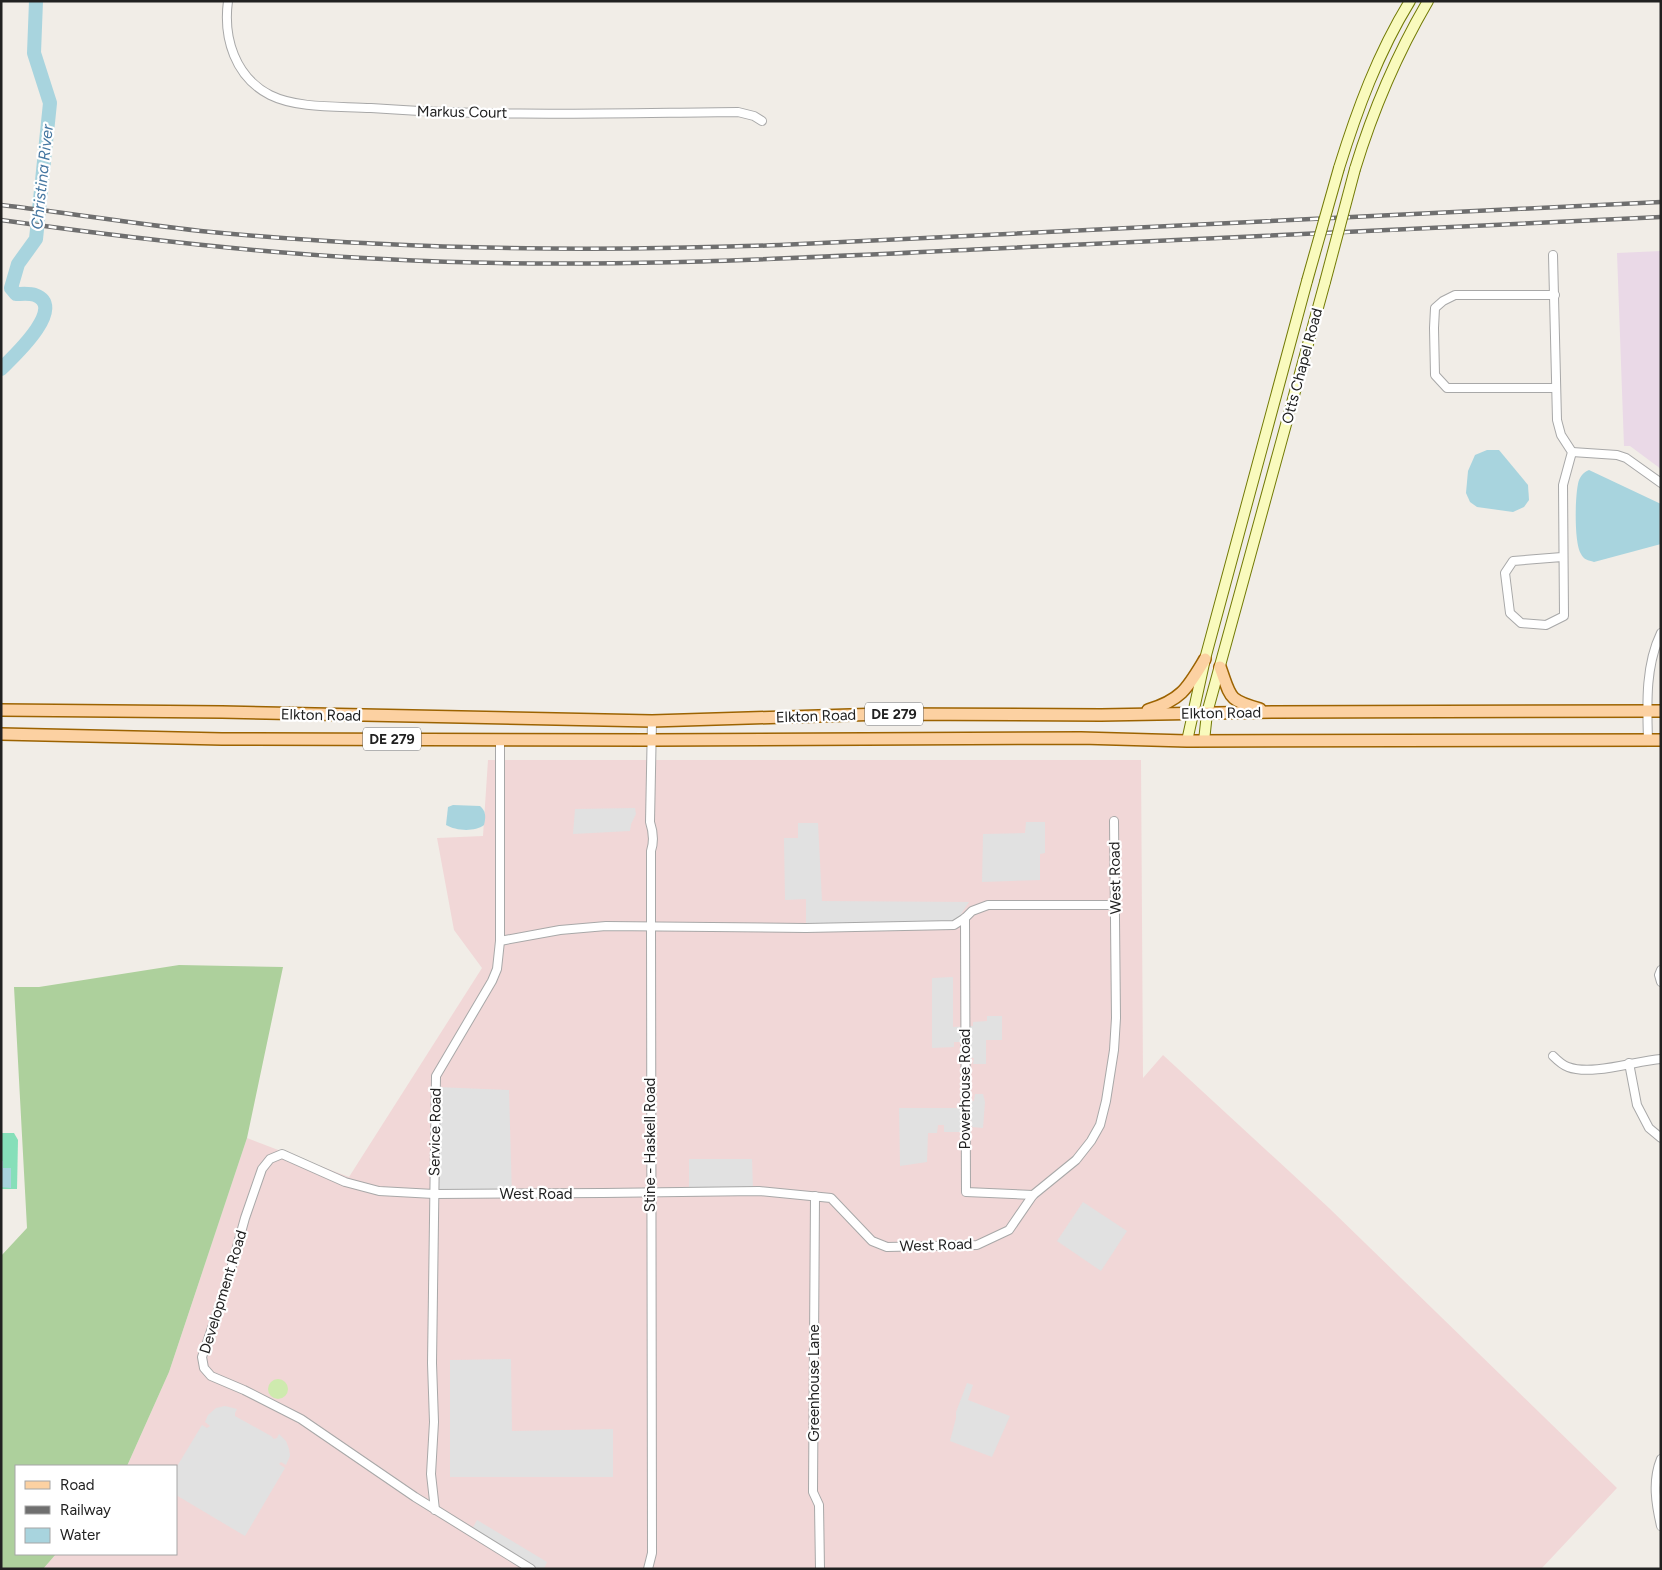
<svg xmlns="http://www.w3.org/2000/svg" width="1662" height="1570" font-family="Figtree,sans-serif">
	<style>
		.commercial { fill: #f1d7d7 }
		.industrial { fill: #ead9e7 }
		.grass { fill: #ceeaae }
		.forest { fill: #add09c }
		.pitch { fill: #86dfb9 }
		.parking { fill: #e1e1e1 }
		.water { fill: #a8d4de }
		.lines { fill: none; stroke-linecap: round; stroke-linejoin: round }
		.river { stroke: #a8d4de; stroke-width: 14 }
		.street-casing { stroke: #a8a8a8; stroke-width: 10 }
		.secondary-casing { stroke: #727a05; stroke-width: 12 }
		.primary-casing { stroke: #9c6301; stroke-width: 14 }
		.street { stroke: #fff; stroke-width: 8 }
		.secondary { stroke: #f9fabd; stroke-width: 10 }
		.primary { stroke: #fcd1a2; stroke-width: 11 }
		.rail-casing { stroke: #6f6f6f; stroke-width: 4.5 }
		.rail { stroke: #fff; stroke-width: 2.5; stroke-dasharray: 8; stroke-linecap: butt }
		.secondary-bridge-casing { stroke: #727a05; stroke-width: 12; stroke-linecap: butt }
		.secondary-bridge { stroke: #f9fabd; stroke-width: 10 }
		.labels { text-anchor: middle; dominant-baseline: central; stroke-width: 4.5; stroke-linejoin: round; paint-order: stroke }
		.shield { fill: #fff; stroke: #646464; stroke-width: 1 }
		.shield-label { font-size: 14px; font-weight: bold; fill: #212121 }
		.street-label { font-size: 15px; fill: #212121; stroke: #fff }
		.water-label { font-size: 16px; font-style: italic; fill: #4677a1; stroke: #fff }
	</style>
	<rect width="100%" height="100%" fill="#f1ede7"/>
	<polygon class="commercial" points="488,760 1141,760 1143,1078 1163,1055 1329,1208 1617,1488 1541,1569 43,1569 56,1554 176,1554 176,1466 127,1466 169,1372 247,1138 349,1177 482,968 454,930 437,838 483,836"/>
	<polygon class="industrial" points="1661,251 1661,469 1630,446 1624,446 1617,253"/>
	<circle class="grass" cx="278" cy="1389" r="10"/>
	<polygon class="forest" points="179,965 283,967 247,1138 169,1372 127,1466 16,1466 16,1554 56,1554 43,1569 1,1569 1,1256 27,1228 14,987 39,987"/>
	<polygon class="pitch" points="1,1133 14,1133 18,1140 17,1189 1,1189"/>
	<g class="parking">
		<polygon points="635,808 636,814 631,824 630,831 573,834 575,809"/>
		<polygon points="1026,822 1045,822 1045,853 1040,854 1040,880 982,882 983,834 1025,833"/>
		<polygon points="798,823 818,823 822,901 969,902 954,925 806,928 806,899 785,900 784,838 798,838"/>
		<polygon points="953,977 953,1027 973,1026 973,1022 987,1021 987,1016 1002,1016 1002,1040 986,1040 986,1064 973,1064 974,1058 965,1058 965,1042 954,1042 954,1047 932,1048 932,978"/>
		<polygon points="436,1087 509,1090 512,1197 434,1194"/>
		<polygon points="975,1094 983,1094 985,1102 983,1128 972,1127 971,1120 965,1120 965,1132 944,1132 944,1125 938,1125 937,1133 928,1133 927,1162 900,1166 899,1108 965,1108 965,1102 974,1101"/>
		<polygon points="689,1159 752,1159 753,1191 689,1191"/>
		<polygon points="1083,1202 1127,1231 1101,1271 1057,1241"/>
		<polygon points="511,1359 512,1431 613,1429 613,1477 450,1477 450,1360"/>
		<polygon points="967,1383 973,1385 968,1400 1010,1416 992,1457 950,1441 956,1418 956,1412"/>
		<polygon points="225,1406 237,1409 235,1413 235,1416 271,1436 274,1439 277,1438 279,1434 286,1441 289,1449 290,1456 286,1465 281,1462 279,1464 285,1468 245,1536 176,1495 176,1468 202,1425 207,1428 210,1426 205,1422 208,1415 216,1408"/>
		<polygon points="477,1520 547,1562 544,1569 531,1569 470,1533"/>
	</g>
	<g class="water">
		<polygon points="1487,450 1499,450 1528,485 1529,500 1524,507 1513,512 1477,507 1470,502 1466,493 1468,471 1475,455"/>
		<path d="M 1589,470 L 1661,504 L 1661,544 L 1594,562 C 1588,560 1584,560 1581,554 C 1574,543 1575,498 1578,484 C 1579,478 1583,472 1589,470 Z"/>
		<path d="M 453,805 L 480,806 C 486,811 486,817 484,825 C 475,832 456,831 446,825 L 448,807 Z"/>
		<polygon points="1,1161 3,1161 3,1168 11,1168 11,1188 1,1187"/>
	</g>
	<g class="lines">
		<path class="river" d="M 1,369 C 12,358 68,307 35,295 C 30,293 21,294 16,294 L 11,288 L 18,264 L 36,239 L 50,103 L 34,53 L 36,1"/>
		<g class="street-casing">
			<g id="street">
				<path d="M 228,1 C 223,38 235,77 270,95 C 298,109 340,106 371,108 C 493,117 616,113 738,112 L 754,116 L 762,121"/>
				<polyline points="1553,255 1557,420 1561,435 1572,452 1563,485 1564,616 1546,625 1521,623 1510,613 1505,573 1513,561 1562,557"/>
				<polyline points="1555,295 1455,295 1443,301 1435,308 1434,328 1435,375 1447,388 1555,388"/>
				<polyline points="1572,452 1617,455 1626,458 1661,483"/>
				<path d="M 1648,741 C 1647,705 1645,666 1661,633"/>
				<polyline points="965,918 966,1192 1033,1195"/>
				<polyline points="500,941 560,930 606,926 806,928 954,925 965,918 972,911 988,905 1115,905"/>
				<polyline points="1661,970 1659,975 1661,982"/>
				<path d="M 1553,1056 C 1557,1060 1562,1065 1568,1067 C 1592,1076 1635,1061 1661,1059"/>
				<polyline points="1629,1063 1637,1105 1649,1128 1661,1138"/>
				<polyline points="815,1196 813,1492 819,1505 820,1569"/>
				<path d="M 1661,1459 C 1652,1481 1656,1504 1661,1526"/>
				<polyline points="435,1510 431,1474 434,1422 432,1363 436,1076 492,981 497,969 500,941 500,740"/>
				<polyline points="531,1569 415,1497 301,1419 244,1390 211,1376 204,1368 202,1357 226,1287 245,1218 262,1169 270,1159 282,1154 345,1182 379,1191 434,1194 603,1193 759,1191 831,1198 872,1241 887,1247 977,1245 1009,1230 1033,1195 1076,1160 1091,1141 1100,1125 1106,1101 1114,1050 1116,1018 1114,821"/>
				<path d="M 648,1569 L 652,1553 L 651,926 L 651,851 C 654,842 653,831 650,822 L 652,721"/>
			</g>
		</g>
		<g class="secondary-casing">
			<g id="secondary">
				<path d="M 1339,168 C 1357,110 1378,53 1410,1"/>
				<path d="M 1355,169 C 1373,110 1397,54 1428,1"/>
				<polyline points="1187,741 1205,659 1307,281"/>
				<polyline points="1204,741 1207,713 1325,282"/>
			</g>
		</g>
		<g class="primary-casing">
			<g id="primary">
				<path d="M 1220,667 C 1231,697 1227,700 1260,709"/>
				<polyline points="1,710 222,712 652,721 883,714 1101,715 1274,712 1661,711"/>
				<path d="M 1148,710 C 1182,700 1188,687 1205,659"/>
				<polyline points="1,734 222,739 652,740 1081,738 1187,741 1661,740"/>
			</g>
		</g>
		<use href="#street" class="street"/>
		<use href="#secondary" class="secondary"/>
		<use href="#primary" class="primary"/>
		<g class="rail-casing">
			<g id="rail">
				<path d="M 1,205 C 71,213 141,225 211,232 C 400,250 590,252 780,245 L 1661,202"/>
				<path d="M 1,220 C 128,238 255,253 383,259 C 584,270 784,259 985,249 C 1210,239 1435,228 1661,217"/>
			</g>
		</g>
		<use href="#rail" class="rail"/>
		<g class="secondary-bridge-casing">
			<g id="secondary-bridge">
				<polyline points="1307,281 1339,168"/>
				<polyline points="1325,282 1355,169"/>
			</g>
		</g>
		<use href="#secondary-bridge" class="secondary-bridge"/>
	</g>
	<g class="labels">
		<g class="shield">
			<rect x="865" y="702.5" width="58" height="23" rx="4"/>
			<rect x="363" y="727.5" width="58" height="23" rx="4"/>
		</g>
		<g class="shield-label">
			<text x="894" y="714">DE 279</text>
			<text x="392" y="739">DE 279</text>
		</g>
		<g class="street-label">
			<text transform="translate(462 112) rotate(1)">Markus Court</text>
			<text transform="translate(1302 366) rotate(-75)">Otts Chapel Road</text>
			<text transform="translate(1221 713) rotate(-1)">Elkton Road</text>
			<text transform="translate(321 715) rotate(1)">Elkton Road</text>
			<text transform="translate(816 716) rotate(-2)">Elkton Road</text>
			<text transform="translate(1115 878) rotate(-91)">West Road</text>
			<text transform="translate(965 1089) rotate(-90)">Powerhouse Road</text>
			<text transform="translate(435 1132) rotate(-89)">Service Road</text>
			<text transform="translate(650 1145) rotate(-90)">Stine - Haskell Road</text>
			<text x="536" y="1194">West Road</text>
			<text transform="translate(936 1245) rotate(-2)">West Road</text>
			<text transform="translate(223 1292) rotate(-73)">Development Road</text>
			<text transform="translate(814 1383) rotate(-90)">Greenhouse Lane</text>
		</g>
		<g class="water-label">
			<text transform="translate(42 177) rotate(-84)">Christina River</text>
		</g>
	</g>
	<rect width="1662" height="1570" fill="none" stroke="#212121" stroke-width="5"/>
	<rect x="15" y="1465" width="162" height="90" fill="#ffffff" stroke="#a6a6a6"/>
	<rect x="25" y="1481" width="25" height="8" fill="#fcd1a2" stroke="#a6a6a6"/>
	<text x="60" y="1490" font-size="15" fill="#212121">Road</text>
	<rect x="25" y="1506" width="25" height="8" fill="#6f6f6f" stroke="#a6a6a6"/>
	<text x="60" y="1515" font-size="15" fill="#212121">Railway</text>
	<rect x="25" y="1528" width="25" height="15" fill="#a8d4de" stroke="#a6a6a6"/>
	<text x="60" y="1540" font-size="15" fill="#212121">Water</text>
</svg>
